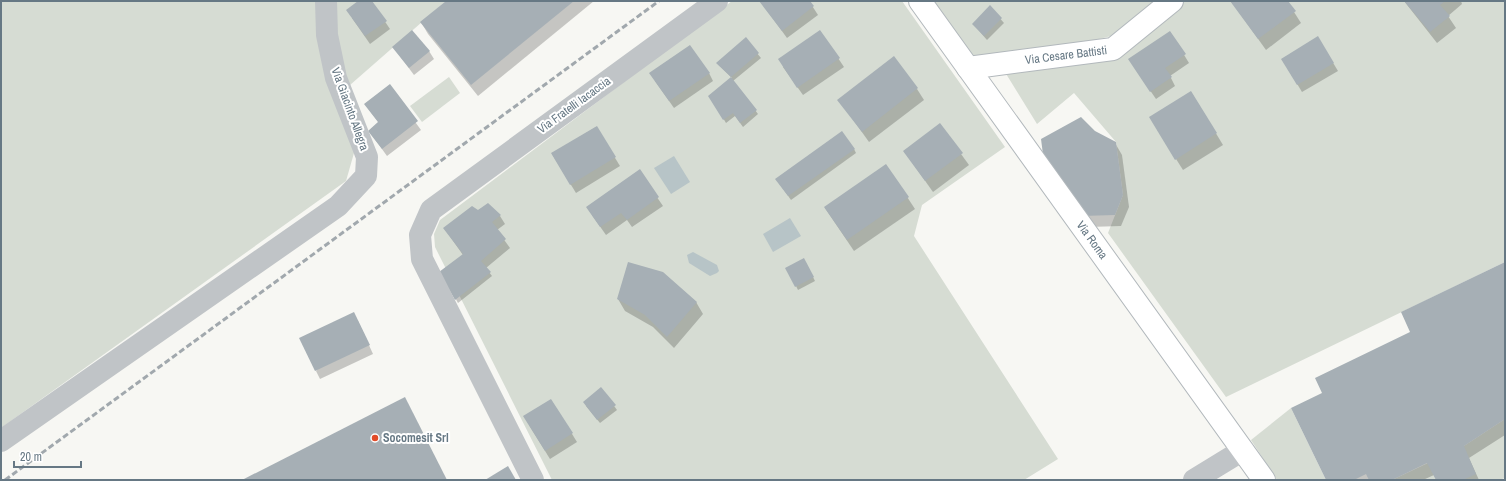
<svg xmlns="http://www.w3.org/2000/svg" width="1506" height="481" font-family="'Archivo Narrow',sans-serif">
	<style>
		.green { fill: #d6dcd3 }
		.water { fill: #b7c4c7 }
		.shadow { fill: #0003 }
		.building { fill: #a6afb5 }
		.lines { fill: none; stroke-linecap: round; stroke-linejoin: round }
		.secondary-casing { stroke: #b2b8bc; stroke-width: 24 }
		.street { stroke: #c0c4c7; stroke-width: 22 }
		.secondary { stroke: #fff; stroke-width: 22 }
		.rail { stroke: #a1a8ad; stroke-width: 3; stroke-dasharray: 6 3; stroke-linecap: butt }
		.poi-dot { fill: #e24b28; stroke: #fff; stroke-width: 1.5 }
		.labels { text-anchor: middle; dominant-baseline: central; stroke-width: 4; stroke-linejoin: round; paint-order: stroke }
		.street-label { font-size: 12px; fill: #667884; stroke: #fff }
		.poi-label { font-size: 12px; font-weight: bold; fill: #667884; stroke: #fff; text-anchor: start }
	</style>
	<rect width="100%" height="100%" fill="#f7f7f3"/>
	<g class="green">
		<polygon points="1,1 319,1 356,146 346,181 1,428"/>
		<polygon points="330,1 446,1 350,85 341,77"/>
		<polygon points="732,1 902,1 1005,147 922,205 914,236 1058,459 1024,480 552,480 435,247 434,234 440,220"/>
		<polygon points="925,1 1154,1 1111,36 1080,44 967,58"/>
		<polygon points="1172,1 1505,1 1505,262 1226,397 1108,233 1123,195 1116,142 1074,93 1037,124 1000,64 1113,49"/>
		<polygon points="449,77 460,93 422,122 410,106"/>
		<polygon points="1291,408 1326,480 1277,480 1251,440"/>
		<polygon points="1505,419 1505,478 1499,480 1392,480 1464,446"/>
	</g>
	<g class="water">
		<polygon points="674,156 690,182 671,194 654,168"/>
		<polygon points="790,218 801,236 773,252 763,234"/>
		<polygon points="693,252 717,265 719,271 717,273 710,276 689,263 687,255"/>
	</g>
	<g class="shadow">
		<polygon points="360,1 371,1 390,29 370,44 352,18"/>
		<polygon points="448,1 594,1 478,96 428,34 421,22"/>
		<polygon points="760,1 809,1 818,15 787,38"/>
		<polygon points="1231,1 1287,1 1301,23 1266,50"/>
		<polygon points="1404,1 1461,1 1462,4 1448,16 1456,28 1437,43"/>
		<polygon points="990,7 1004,23 987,40 973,24"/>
		<polygon points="820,31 844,67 803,95 783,67"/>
		<polygon points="1170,32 1189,63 1170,76 1175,86 1156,99 1134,67"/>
		<polygon points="1318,38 1338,71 1302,92 1282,59"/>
		<polygon points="745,39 761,58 733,81 758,114 743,127 735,116 726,123 710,96 732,78 717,63"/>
		<polygon points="393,47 429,51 434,59 414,75"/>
		<polygon points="709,73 713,81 674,108 655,81"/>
		<polygon points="389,86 421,130 387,156 369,131 379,123 365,104"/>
		<polygon points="917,89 924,100 869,142 839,100"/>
		<polygon points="1191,92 1223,145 1183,170 1157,129"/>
		<polygon points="940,125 969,165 933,192 904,151"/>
		<polygon points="596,127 620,166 576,193 552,154"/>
		<polygon points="1095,132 1115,143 1122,155 1129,207 1121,226 1089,227 1052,174"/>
		<polygon points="854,149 856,153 791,200 779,183"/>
		<polygon points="886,165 915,209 854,251 825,208"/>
		<polygon points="639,171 663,206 632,227 627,220 606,235 592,215"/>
		<polygon points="488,205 500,216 505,224 497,230 510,248 486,268 492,276 458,303 441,272 463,255 444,228"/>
		<polygon points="806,263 815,281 798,290 796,286"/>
		<polygon points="1505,263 1505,435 1469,458 1479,480 1437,480 1434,475 1423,480 1327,480 1323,394 1412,333"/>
		<polygon points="618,299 696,302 703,314 674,348 653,327 625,311"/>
		<polygon points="358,321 373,354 320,379 316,371"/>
		<polygon points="601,388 617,410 600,423 586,406"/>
		<polygon points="551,400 577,442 550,459 529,425"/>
	</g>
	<g class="building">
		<polygon points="358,1 372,1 387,21 365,36 346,10"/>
		<polygon points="446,1 574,1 471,85 420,22"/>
		<polygon points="759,1 810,1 814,6 782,31"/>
		<polygon points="1230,1 1288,1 1296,11 1258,39"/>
		<polygon points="1404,1 1445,1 1440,5 1450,16 1430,32"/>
		<polygon points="990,5 1002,18 984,36 972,24"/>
		<polygon points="412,30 430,51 409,68 392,47"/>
		<polygon points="820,30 840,58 797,88 778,59"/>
		<polygon points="1170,31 1186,54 1165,68 1172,77 1150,92 1128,59"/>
		<polygon points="1318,36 1334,63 1297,85 1281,59"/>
		<polygon points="746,37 759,53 731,77 716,63"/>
		<polygon points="690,45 710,73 669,101 649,73"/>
		<polygon points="894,56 918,88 862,132 837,100"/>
		<polygon points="731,77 757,110 740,123 733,113 723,120 708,96"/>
		<polygon points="390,84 418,121 382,149 368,131 378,122 364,104"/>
		<polygon points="1191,91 1217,133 1175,160 1149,117"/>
		<polygon points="1081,117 1095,131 1116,142 1123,195 1115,215 1081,216 1044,162 1041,139"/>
		<polygon points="940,123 963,153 925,181 903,151"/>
		<polygon points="597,126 616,157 570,185 551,153"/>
		<polygon points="842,131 855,149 788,196 775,179"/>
		<polygon points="886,164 909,197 847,240 824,207"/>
		<polygon points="640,169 659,197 627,220 621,213 600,227 586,207"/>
		<polygon points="488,203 501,215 492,222 506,239 481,261 491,272 455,300 439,272 463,254 443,228 472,206 478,210"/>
		<polygon points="804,258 814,277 795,287 785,268"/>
		<polygon points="628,262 663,272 697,302 667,337 645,315 617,299"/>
		<polygon points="1505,262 1505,419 1464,446 1476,474 1463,480 1436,480 1427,463 1392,480 1369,480 1366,474 1354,480 1326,480 1291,408 1322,393 1315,378 1410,332 1401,312"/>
		<polygon points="354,312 370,345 315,371 299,338"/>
		<polygon points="601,387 616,405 597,420 583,402"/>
		<polygon points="405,397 447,480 242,480"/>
		<polygon points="551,399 573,433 545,451 523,416"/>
		<polygon points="508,466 516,480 485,480"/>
	</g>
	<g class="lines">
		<g class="secondary-casing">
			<g id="secondary">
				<polyline points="920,1 1264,480"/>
				<polyline points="968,68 1113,49 1172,1"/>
			</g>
		</g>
		<g class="street">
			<polyline points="1,441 338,206 366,176 367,157 336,78 327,35 326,1"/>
			<polyline points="533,480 422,259 420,235 431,210 717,1"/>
			<polyline points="1194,480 1243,450"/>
		</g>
		<use href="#secondary" class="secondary"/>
		<polyline class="rail" points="5,480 659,1"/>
	</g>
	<circle class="poi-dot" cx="375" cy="438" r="4"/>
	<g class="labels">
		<g class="street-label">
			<text transform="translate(1066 55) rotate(-7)">Via Cesare Battisti</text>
			<text transform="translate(574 105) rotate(-36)">Via Fratelli Iacaccia</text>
			<text transform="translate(350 109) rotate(70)">Via Giacinto Allegra</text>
			<text transform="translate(1092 240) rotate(54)">Via Roma</text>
		</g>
		<g class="poi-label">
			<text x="383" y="438">Socomesit Srl</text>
		</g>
	</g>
	<rect width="1506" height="481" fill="none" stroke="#667884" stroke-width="4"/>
	<path d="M14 461v6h67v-6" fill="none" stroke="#667884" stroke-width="2"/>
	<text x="20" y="461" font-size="12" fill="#667884" stroke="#ffffff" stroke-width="3" paint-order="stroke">20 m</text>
</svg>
